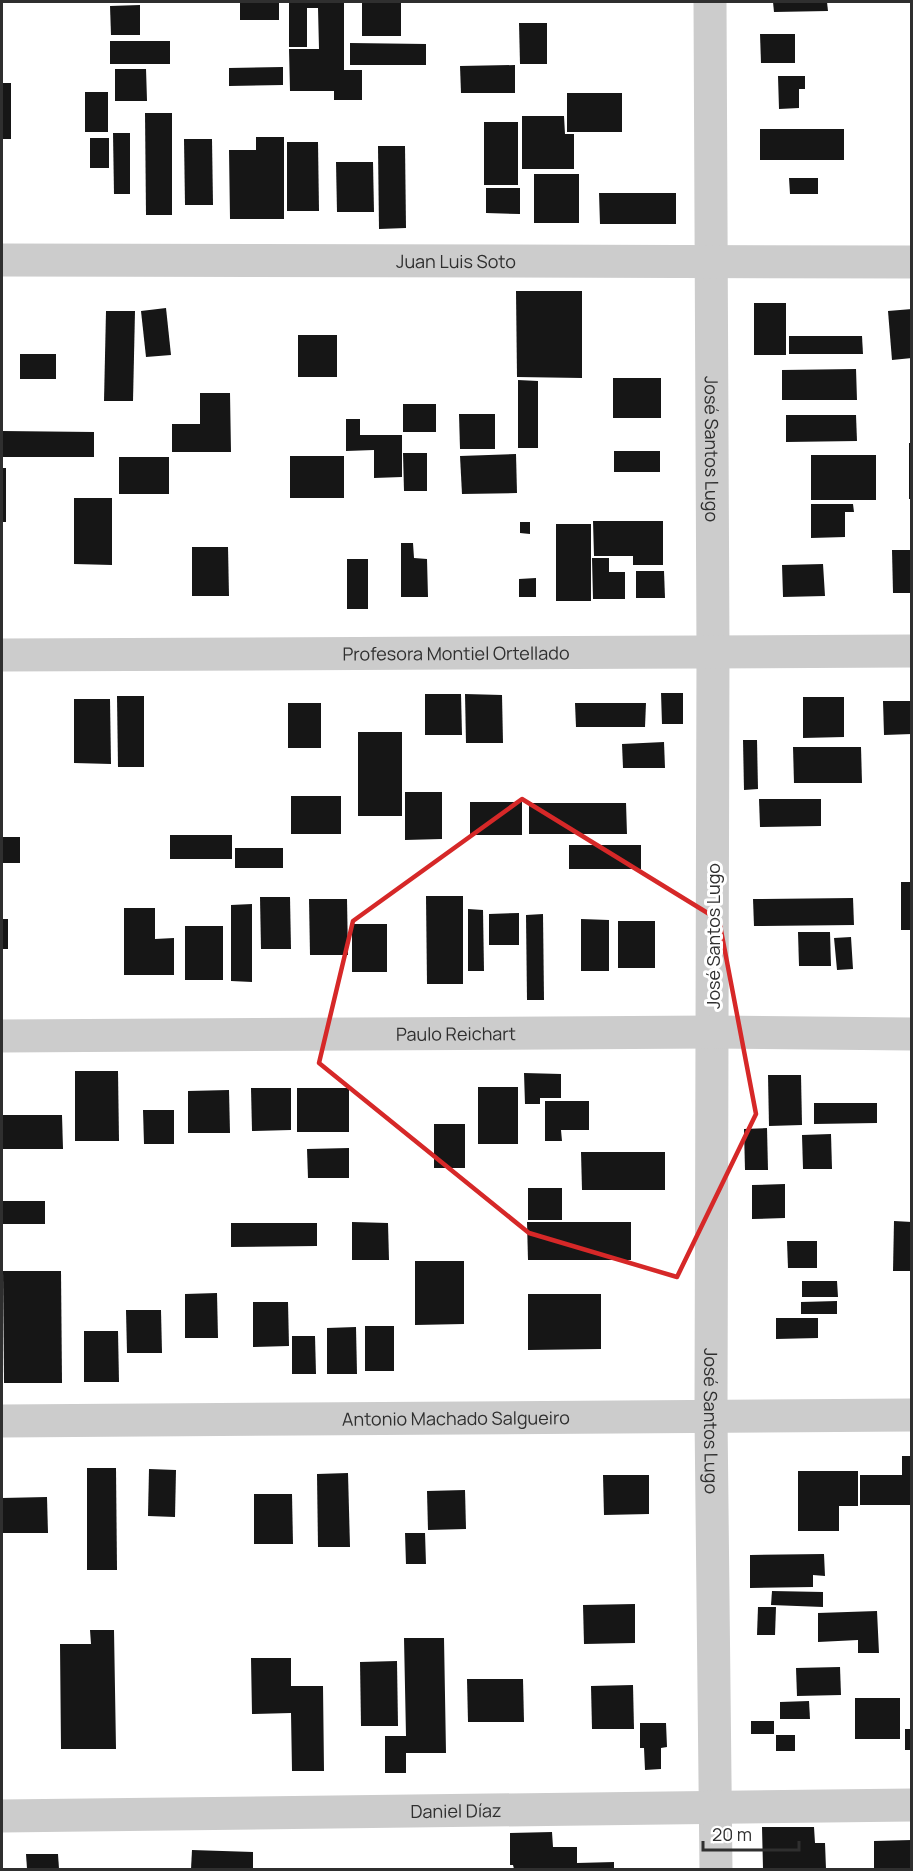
<svg xmlns="http://www.w3.org/2000/svg" width="913" height="1871" font-family="Manrope,sans-serif">
	<style>
		.building { fill: #161616 }
		.lines { fill: none; stroke-linecap: round; stroke-linejoin: round }
		.minor { stroke: #ccc; stroke-width: 33 }
		.marked { fill: none; stroke: #d62828; stroke-width: 4.5; stroke-linejoin: round }
		.labels { text-anchor: middle; dominant-baseline: central; stroke-width: 6; stroke-linejoin: round; paint-order: stroke }
		.street-label { font-size: 18px; fill: #2f2f2f; stroke: #fff }
	</style>
	<rect width="100%" height="100%" fill="#fff"/>
	<g class="building">
		<rect x="240" y="2" width="39" height="18"/>
		<polygon points="289,2 344,2 344,70 362,70 362,100 334,100 334,91 290,91 289,49 319,49 318,8 307,8 307,47 289,47"/>
		<rect x="362" y="2" width="39" height="34"/>
		<polygon points="773,2 827,2 828,11 774,12"/>
		<polygon points="140,5 140,35 111,35 110,6"/>
		<polygon points="519,23 547,23 547,64 520,64"/>
		<polygon points="760,34 795,34 795,63 761,63"/>
		<rect x="110" y="41" width="60" height="23"/>
		<polygon points="350,43 426,44 426,65 350,65"/>
		<polygon points="515,65 515,93 461,93 460,66"/>
		<polygon points="283,67 283,85 229,86 229,68"/>
		<polygon points="115,69 146,69 147,101 115,101"/>
		<polygon points="778,76 805,76 805,89 799,89 799,108 779,109"/>
		<rect x="2" y="83" width="9" height="56"/>
		<rect x="85" y="92" width="23" height="40"/>
		<rect x="567" y="93" width="55" height="39"/>
		<polygon points="145,113 172,113 172,215 146,215"/>
		<polygon points="522,116 564,116 565,134 574,134 574,169 522,169"/>
		<rect x="484" y="122" width="34" height="63"/>
		<rect x="760" y="129" width="84" height="31"/>
		<polygon points="113,133 130,133 130,194 114,194"/>
		<polygon points="256,137 284,137 284,219 230,219 229,150 256,150"/>
		<rect x="90" y="138" width="19" height="30"/>
		<polygon points="184,139 212,139 213,205 185,205"/>
		<polygon points="287,142 318,142 319,211 287,211"/>
		<polygon points="378,146 405,146 406,228 379,229"/>
		<polygon points="336,162 373,162 374,212 337,212"/>
		<rect x="534" y="174" width="45" height="49"/>
		<polygon points="789,178 818,178 818,194 790,194"/>
		<polygon points="486,188 520,188 520,214 486,213"/>
		<polygon points="599,193 676,193 676,224 600,224"/>
		<polygon points="516,291 582,291 582,378 517,377"/>
		<rect x="754" y="303" width="32" height="52"/>
		<polygon points="166,308 171,355 146,357 141,311"/>
		<polygon points="912,309 912,358 892,360 888,311"/>
		<polygon points="106,311 135,311 133,401 104,401"/>
		<rect x="298" y="335" width="39" height="42"/>
		<polygon points="789,336 862,336 863,354 789,354"/>
		<rect x="20" y="354" width="36" height="25"/>
		<polygon points="856,369 857,400 782,400 782,370"/>
		<rect x="613" y="378" width="48" height="40"/>
		<polygon points="518,380 538,381 538,448 518,448"/>
		<polygon points="200,393 230,393 231,452 172,452 172,424 200,424"/>
		<rect x="403" y="404" width="33" height="28"/>
		<polygon points="459,414 495,414 495,449 460,449"/>
		<polygon points="786,415 856,415 857,441 786,442"/>
		<polygon points="346,419 360,419 360,435 402,435 402,477 374,478 374,450 346,451"/>
		<polygon points="2,431 94,432 94,457 2,457"/>
		<rect x="909" y="443" width="3" height="56"/>
		<rect x="614" y="451" width="46" height="21"/>
		<polygon points="403,453 427,453 427,491 404,491"/>
		<polygon points="516,454 517,493 462,494 460,456"/>
		<rect x="811" y="455" width="65" height="45"/>
		<rect x="290" y="456" width="54" height="42"/>
		<rect x="119" y="457" width="50" height="37"/>
		<rect x="2" y="468" width="4" height="54"/>
		<polygon points="74,498 112,498 112,565 74,564"/>
		<polygon points="811,504 853,504 854,512 845,512 845,537 811,538"/>
		<polygon points="593,521 663,521 663,565 633,565 633,556 594,556"/>
		<polygon points="520,522 530,522 530,534 520,533"/>
		<rect x="556" y="524" width="35" height="77"/>
		<polygon points="401,543 413,543 414,558 427,559 428,597 401,597"/>
		<polygon points="192,547 228,547 229,596 192,596"/>
		<polygon points="892,550 912,550 912,593 893,593"/>
		<polygon points="592,558 609,558 609,572 625,572 625,599 593,599"/>
		<rect x="347" y="559" width="21" height="50"/>
		<polygon points="823,564 825,596 783,597 782,565"/>
		<polygon points="636,571 664,571 665,598 636,598"/>
		<polygon points="536,578 536,597 519,597 519,579"/>
		<polygon points="661,693 683,693 683,724 662,724"/>
		<polygon points="425,694 461,694 462,735 425,735"/>
		<polygon points="465,694 502,695 503,743 466,743"/>
		<polygon points="117,696 144,696 144,767 118,767"/>
		<polygon points="803,697 844,697 844,737 803,738"/>
		<polygon points="74,699 110,699 111,764 74,763"/>
		<polygon points="883,701 912,701 912,734 884,735"/>
		<rect x="288" y="703" width="33" height="45"/>
		<polygon points="575,703 646,703 645,727 576,727"/>
		<rect x="358" y="732" width="44" height="84"/>
		<polygon points="743,740 757,740 758,789 744,790"/>
		<polygon points="664,742 665,768 623,768 622,744"/>
		<polygon points="793,747 861,747 862,783 794,783"/>
		<polygon points="405,792 442,792 442,839 405,840"/>
		<rect x="291" y="796" width="50" height="38"/>
		<polygon points="759,799 821,799 821,826 760,827"/>
		<rect x="470" y="802" width="52" height="33"/>
		<polygon points="529,803 626,803 627,834 529,834"/>
		<rect x="170" y="835" width="62" height="24"/>
		<rect x="2" y="837" width="18" height="26"/>
		<rect x="569" y="845" width="72" height="24"/>
		<rect x="235" y="848" width="48" height="20"/>
		<rect x="901" y="882" width="11" height="48"/>
		<polygon points="426,896 463,896 463,984 427,984"/>
		<polygon points="260,897 290,897 291,949 261,949"/>
		<polygon points="853,898 854,925 754,926 753,899"/>
		<polygon points="309,899 347,899 348,955 310,955"/>
		<polygon points="252,904 252,982 231,981 231,905"/>
		<polygon points="124,908 155,908 155,939 174,938 174,975 124,975"/>
		<polygon points="468,909 483,910 484,971 468,971"/>
		<polygon points="519,913 519,945 489,945 489,914"/>
		<polygon points="543,914 544,1000 527,1000 526,915"/>
		<rect x="2" y="919" width="6" height="30"/>
		<polygon points="581,919 609,920 609,971 581,971"/>
		<rect x="618" y="921" width="37" height="47"/>
		<rect x="352" y="924" width="35" height="48"/>
		<rect x="185" y="926" width="38" height="54"/>
		<polygon points="798,932 830,932 831,966 799,966"/>
		<polygon points="851,937 853,969 837,970 834,938"/>
		<polygon points="75,1071 118,1071 119,1141 75,1141"/>
		<polygon points="524,1073 561,1074 561,1098 540,1098 540,1104 525,1104"/>
		<polygon points="768,1075 801,1075 802,1125 769,1126"/>
		<rect x="478" y="1087" width="40" height="57"/>
		<polygon points="251,1088 291,1088 291,1130 252,1131"/>
		<rect x="297" y="1088" width="52" height="44"/>
		<polygon points="229,1090 230,1133 188,1133 188,1091"/>
		<polygon points="545,1101 589,1101 589,1130 561,1130 562,1141 545,1141"/>
		<polygon points="814,1103 877,1103 877,1123 814,1124"/>
		<polygon points="143,1110 174,1110 174,1144 144,1144"/>
		<polygon points="2,1115 62,1115 63,1149 2,1149"/>
		<rect x="434" y="1124" width="31" height="44"/>
		<polygon points="767,1128 768,1170 745,1170 744,1129"/>
		<polygon points="831,1134 832,1169 803,1169 802,1135"/>
		<polygon points="349,1148 349,1178 308,1178 307,1149"/>
		<polygon points="581,1152 665,1152 665,1190 582,1190"/>
		<polygon points="785,1184 785,1218 752,1219 752,1185"/>
		<rect x="528" y="1188" width="34" height="32"/>
		<rect x="2" y="1201" width="43" height="23"/>
		<polygon points="894,1221 912,1222 912,1271 893,1271"/>
		<polygon points="352,1222 388,1223 389,1260 352,1260"/>
		<polygon points="527,1222 631,1222 631,1260 528,1260"/>
		<polygon points="231,1223 317,1223 317,1246 231,1247"/>
		<polygon points="787,1241 817,1241 817,1268 788,1268"/>
		<polygon points="415,1261 464,1261 464,1324 415,1325"/>
		<polygon points="3,1271 61,1271 62,1383 4,1383"/>
		<polygon points="802,1281 837,1281 838,1297 802,1297"/>
		<polygon points="217,1293 218,1338 185,1338 185,1294"/>
		<polygon points="528,1294 601,1294 601,1349 528,1350"/>
		<polygon points="837,1301 837,1314 801,1314 801,1302"/>
		<polygon points="253,1302 288,1302 289,1346 253,1347"/>
		<polygon points="126,1310 161,1310 162,1353 127,1353"/>
		<polygon points="776,1318 818,1318 818,1338 776,1339"/>
		<rect x="365" y="1326" width="29" height="45"/>
		<polygon points="356,1327 357,1374 327,1374 327,1328"/>
		<polygon points="84,1331 118,1331 119,1382 84,1382"/>
		<polygon points="292,1336 315,1336 316,1374 292,1374"/>
		<polygon points="902,1456 912,1456 912,1505 860,1505 860,1475 902,1475"/>
		<polygon points="87,1468 116,1468 117,1570 87,1570"/>
		<polygon points="149,1469 176,1470 175,1517 148,1516"/>
		<polygon points="798,1471 858,1471 858,1506 839,1506 839,1531 798,1531"/>
		<polygon points="348,1473 350,1547 318,1547 317,1474"/>
		<polygon points="603,1475 649,1475 649,1514 604,1515"/>
		<polygon points="465,1490 466,1529 428,1530 427,1491"/>
		<polygon points="254,1494 292,1494 293,1544 254,1544"/>
		<polygon points="47,1497 48,1533 2,1533 2,1498"/>
		<polygon points="405,1533 425,1533 426,1564 406,1564"/>
		<polygon points="824,1554 825,1576 813,1575 813,1587 750,1588 750,1555"/>
		<polygon points="772,1591 823,1592 823,1607 771,1605"/>
		<polygon points="635,1604 635,1643 584,1644 583,1605"/>
		<polygon points="758,1607 776,1607 775,1635 757,1635"/>
		<polygon points="877,1611 879,1653 858,1653 858,1640 818,1642 818,1613"/>
		<polygon points="90,1630 114,1630 116,1749 61,1749 60,1644 91,1644"/>
		<polygon points="404,1638 444,1638 446,1753 406,1753 406,1773 385,1773 385,1736 406,1736"/>
		<polygon points="251,1658 291,1658 291,1686 323,1686 324,1771 292,1771 291,1713 252,1714"/>
		<polygon points="397,1661 398,1726 361,1726 360,1662"/>
		<polygon points="840,1667 841,1695 797,1696 796,1668"/>
		<polygon points="467,1679 523,1679 524,1722 468,1722"/>
		<polygon points="633,1685 634,1729 592,1729 591,1686"/>
		<rect x="855" y="1698" width="45" height="41"/>
		<polygon points="809,1701 810,1719 780,1719 780,1702"/>
		<rect x="751" y="1721" width="23" height="13"/>
		<polygon points="640,1723 666,1723 667,1747 661,1748 661,1769 645,1770 644,1748 640,1748"/>
		<rect x="905" y="1729" width="7" height="21"/>
		<rect x="776" y="1735" width="19" height="16"/>
		<polygon points="762,1827 814,1827 815,1843 825,1843 826,1869 763,1869"/>
		<polygon points="552,1832 553,1847 577,1847 577,1863 614,1862 614,1869 514,1869 513,1865 510,1865 510,1833"/>
		<polygon points="912,1840 912,1869 874,1869 874,1841"/>
		<polygon points="192,1850 253,1852 253,1869 191,1869"/>
		<polygon points="26,1854 58,1854 59,1869 27,1869"/>
	</g>
	<g class="lines">
		<g class="minor">
			<path id="s1" d="M 710,2 L 713,652 L 711,1416 L 716,1870"/>
			<path id="s2" d="M 2,260 L 912,262"/>
			<path id="s3" d="M 2,655 L 912,651"/>
			<path id="s4" d="M 2,1036 L 713,1032 L 912,1034"/>
			<path id="s5" d="M 2,1421 L 912,1415"/>
			<path id="s6" d="M 2,1816 L 912,1805"/>
		</g>
	</g>
	<path class="marked" d="M 522,799 L 719,920 L 756,1114 L 677,1277 L 529,1233 L 319,1063 L 353,921 Z"/>
	<g class="labels">
		<g class="street-label">
			<text stroke="none"><textPath href="#s2" startOffset="454">Juan Luis Soto</textPath></text>
			<text stroke="none"><textPath href="#s1" startOffset="447">José Santos Lugo</textPath></text>
			<text stroke="none"><textPath href="#s3" startOffset="454">Profesora Montiel Ortellado</textPath></text>
			<text transform="translate(713 936) rotate(-90)">José Santos Lugo</text>
			<text stroke="none"><textPath href="#s4" startOffset="454">Paulo Reichart</textPath></text>
			<text stroke="none"><textPath href="#s5" startOffset="454">Antonio Machado Salgueiro</textPath></text>
			<text stroke="none"><textPath href="#s1" startOffset="1419">José Santos Lugo</textPath></text>
			<text stroke="none"><textPath href="#s6" startOffset="454">Daniel Díaz</textPath></text>
		</g>
	</g>
	<rect width="913" height="1871" fill="none" stroke="#2f2f2f" stroke-width="6"/>
	<path d="M703 1841v9h96v-9" fill="none" stroke="#2f2f2f" stroke-width="3"/>
	<text x="712" y="1841" font-size="18" fill="#2f2f2f" stroke="#ffffff" stroke-width="4.5" paint-order="stroke">20 m</text>
</svg>
